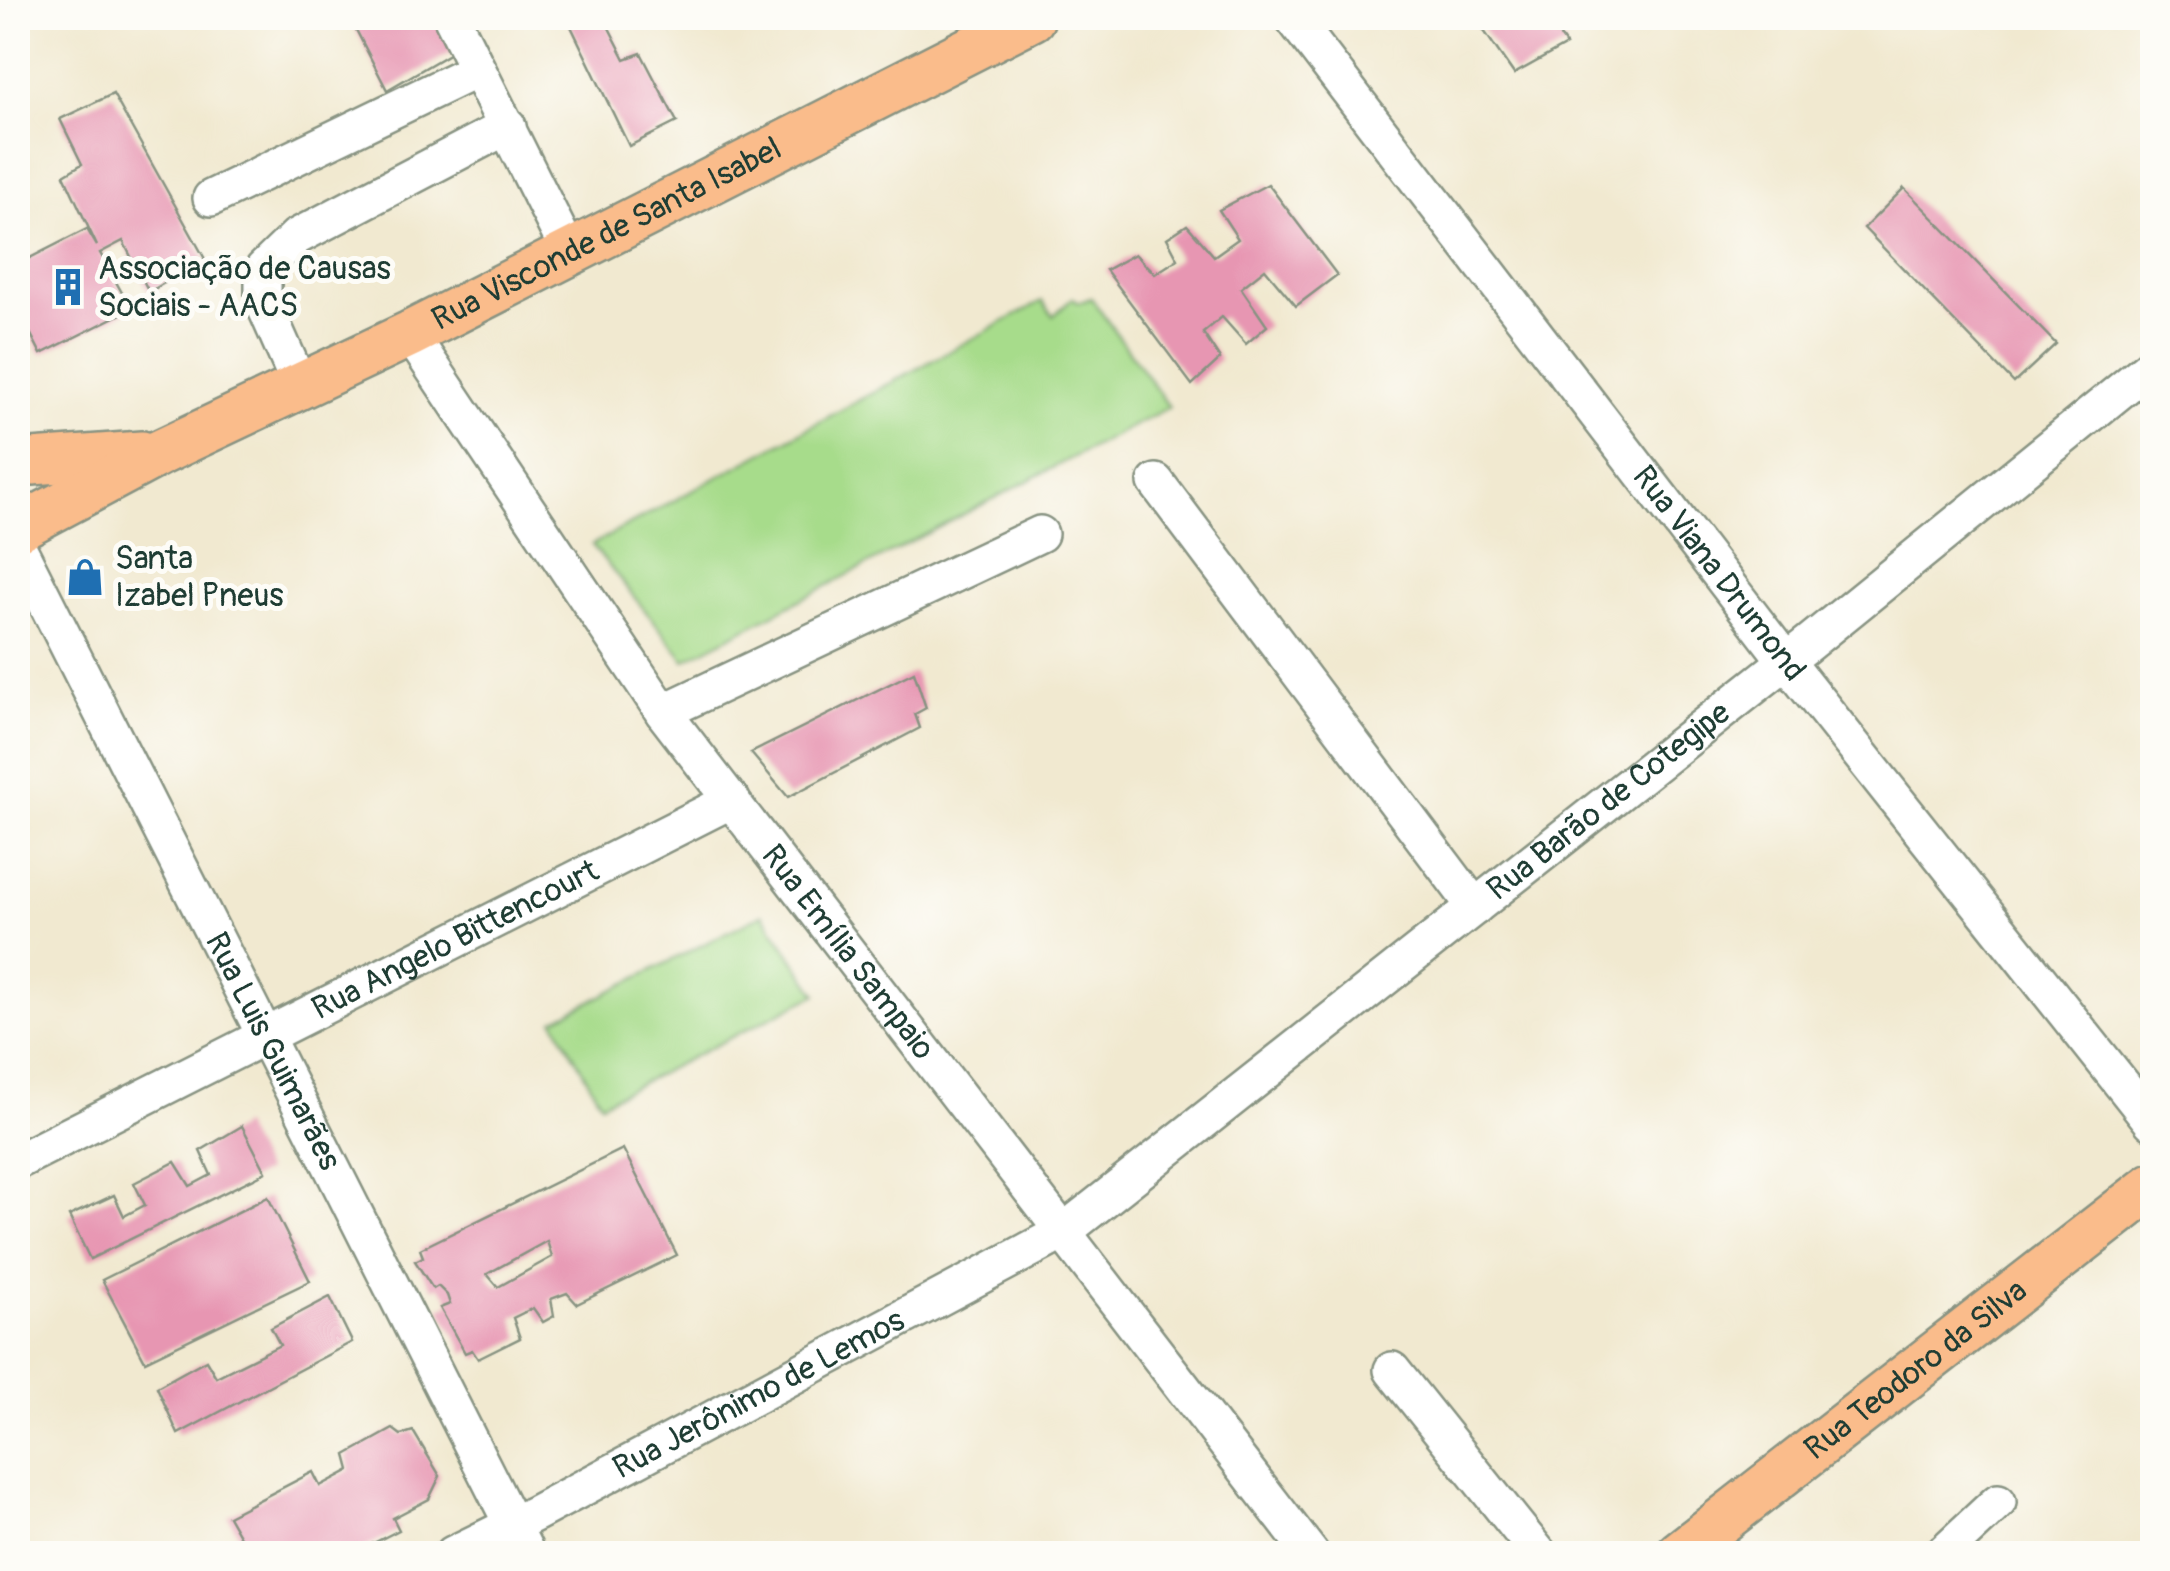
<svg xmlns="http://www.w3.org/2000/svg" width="2170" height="1571" font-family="Pangolin,sans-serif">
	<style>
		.green { fill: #a7dc8b; stroke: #638c60; stroke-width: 2.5 }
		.building { fill: #e796b2; fill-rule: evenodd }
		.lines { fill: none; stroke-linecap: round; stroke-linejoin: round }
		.minor-casing { stroke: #889382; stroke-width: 40 }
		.major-casing { stroke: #889382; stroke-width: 50 }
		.minor { stroke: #fff; stroke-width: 35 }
		.major { stroke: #fabc8b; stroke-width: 45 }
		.labels { text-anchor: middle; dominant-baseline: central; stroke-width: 10; stroke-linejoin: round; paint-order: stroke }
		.street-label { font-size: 32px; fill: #1f3d34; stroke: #fdfcf7 }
		.poi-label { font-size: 32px; fill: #1f3d34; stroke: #fdfcf7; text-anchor: start }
	</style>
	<rect width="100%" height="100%" fill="#fdfcf7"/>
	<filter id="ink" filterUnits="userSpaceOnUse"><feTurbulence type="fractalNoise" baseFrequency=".01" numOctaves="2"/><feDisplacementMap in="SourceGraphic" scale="20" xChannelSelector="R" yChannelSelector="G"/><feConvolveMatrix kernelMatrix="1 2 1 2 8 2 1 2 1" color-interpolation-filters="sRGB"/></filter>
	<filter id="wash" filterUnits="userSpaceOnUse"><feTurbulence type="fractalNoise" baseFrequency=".0048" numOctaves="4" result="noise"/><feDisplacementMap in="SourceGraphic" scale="40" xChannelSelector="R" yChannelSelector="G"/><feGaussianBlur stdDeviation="2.25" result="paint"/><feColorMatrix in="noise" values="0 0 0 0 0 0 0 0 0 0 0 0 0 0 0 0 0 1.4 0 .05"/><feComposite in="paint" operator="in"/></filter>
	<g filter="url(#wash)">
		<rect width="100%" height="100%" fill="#f1e9d0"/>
		<g class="green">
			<polygon points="1073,298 1078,303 1091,298 1169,407 685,660 592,545 1042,301 1053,316"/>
			<polygon points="763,914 817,994 601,1103 554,1020"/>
		</g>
		<g id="blocks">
			<g class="building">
				<polygon points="350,18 443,18 459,48 387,90"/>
				<polygon points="567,18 604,18 625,59 641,53 677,122 629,146"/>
				<polygon points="1475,18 1547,18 1566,45 1514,74"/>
				<polygon points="113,94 205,259 149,292 123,241 100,253 131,309 41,354 18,309 18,264 87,229 97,246 64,175 82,164 60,119"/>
				<polygon points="1268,184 1337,275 1296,306 1265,269 1241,288 1267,326 1246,344 1222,317 1203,333 1220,359 1192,385 1106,270 1135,254 1155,274 1178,259 1167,238 1187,225 1214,256 1238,239 1219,210"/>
				<polygon points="1904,188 2056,344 2014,383 1864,228"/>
				<polygon points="914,672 926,708 915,714 920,728 788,797 751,753"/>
				<polygon points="242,1126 266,1172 90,1259 69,1216 114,1195 124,1216 145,1205 134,1183 175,1162 190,1186 211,1175 200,1151"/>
				<path d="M 623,1149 L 677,1255 L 577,1304 L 567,1293 L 551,1299 L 554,1316 L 543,1322 L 533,1308 L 513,1318 L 520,1338 L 478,1359 L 472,1350 L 465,1353 L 440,1308 L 450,1304 L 447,1295 L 438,1286 L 433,1289 L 415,1261 L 423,1257 L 420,1249 ZM 547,1241 L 552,1257 L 498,1287 L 487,1274 Z"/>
				<polygon points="268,1197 310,1281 145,1361 102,1280"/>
				<polygon points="330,1297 352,1342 178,1434 157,1387 206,1360 216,1377 280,1345 271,1328"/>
				<polygon points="393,1429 401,1435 413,1431 440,1476 429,1499 393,1518 399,1530 352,1554 221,1554 218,1549 241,1539 228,1516 313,1472 320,1486 350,1470 346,1455"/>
			</g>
		</g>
	</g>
	<g filter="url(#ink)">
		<use href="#blocks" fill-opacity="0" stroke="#889382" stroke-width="2.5"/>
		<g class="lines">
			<g class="minor-casing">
				<g id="minor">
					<polyline points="452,18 569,252"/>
					<path id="s1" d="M 1293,18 L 1786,661 L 2152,1122"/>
					<polyline points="211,198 476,70"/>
					<path id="s2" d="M 410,334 L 663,712 L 1311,1554"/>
					<polyline points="300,386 263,302 263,269 296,237 508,126"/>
					<polyline points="1156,482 1475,907"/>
					<path id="s3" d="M 18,547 L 527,1554"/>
					<polyline points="663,712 1040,534"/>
					<path id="s4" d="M 18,1161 L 732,800"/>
					<polyline points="1392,1370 1539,1554"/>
					<path id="s5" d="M 453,1554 L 536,1513 L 1063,1232 L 1809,643 L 2152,365"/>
					<polyline points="1942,1554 1998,1502"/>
				</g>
			</g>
			<g class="major-casing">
				<g id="major">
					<polyline points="18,463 142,454"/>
					<path id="s6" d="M 18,528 L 159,453 L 410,334 L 1032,18"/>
					<path id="s7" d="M 1679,1554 L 2152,1186"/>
				</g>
			</g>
			<use href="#minor" class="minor"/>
			<use href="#major" class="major"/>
		</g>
	</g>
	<defs>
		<g id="building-bare" transform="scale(3)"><path d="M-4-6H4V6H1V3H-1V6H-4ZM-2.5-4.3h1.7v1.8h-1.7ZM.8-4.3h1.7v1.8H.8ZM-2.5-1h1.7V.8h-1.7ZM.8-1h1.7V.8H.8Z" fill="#1f6fb2" stroke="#fdfcf7" stroke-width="2.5" paint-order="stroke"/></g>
		<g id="shop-bare" transform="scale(3)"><path d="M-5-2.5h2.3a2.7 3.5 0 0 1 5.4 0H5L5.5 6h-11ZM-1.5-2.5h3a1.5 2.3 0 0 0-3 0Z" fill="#1f6fb2" stroke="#fdfcf7" stroke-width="2.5" paint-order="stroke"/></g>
	</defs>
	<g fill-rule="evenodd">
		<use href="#building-bare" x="68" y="287"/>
		<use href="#shop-bare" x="85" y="577"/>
	</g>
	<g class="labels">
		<g class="street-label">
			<text stroke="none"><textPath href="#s6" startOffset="658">Rua Visconde de Santa Isabel</textPath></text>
			<text stroke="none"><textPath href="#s1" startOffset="700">Rua Viana Drumond</textPath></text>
			<text stroke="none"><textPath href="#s5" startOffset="1385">Rua Barão de Cotegipe</textPath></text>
			<text stroke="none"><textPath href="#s4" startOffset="490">Rua Angelo Bittencourt</textPath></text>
			<text stroke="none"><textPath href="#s2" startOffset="758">Rua Emília Sampaio</textPath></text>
			<text stroke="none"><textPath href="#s3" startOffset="565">Rua Luis Guimarães</textPath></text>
			<text stroke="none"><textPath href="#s7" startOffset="300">Rua Teodoro da Silva</textPath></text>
			<text stroke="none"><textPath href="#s5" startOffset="345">Rua Jerônimo de Lemos</textPath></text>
		</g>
		<g class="poi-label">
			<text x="98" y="269">Associação de Causas<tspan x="98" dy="37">Sociais - AACS</tspan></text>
			<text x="115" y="559">Santa<tspan x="115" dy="37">Izabel Pneus</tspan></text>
		</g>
	</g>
	<rect width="2170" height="1571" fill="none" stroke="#fdfcf7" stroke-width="60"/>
</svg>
